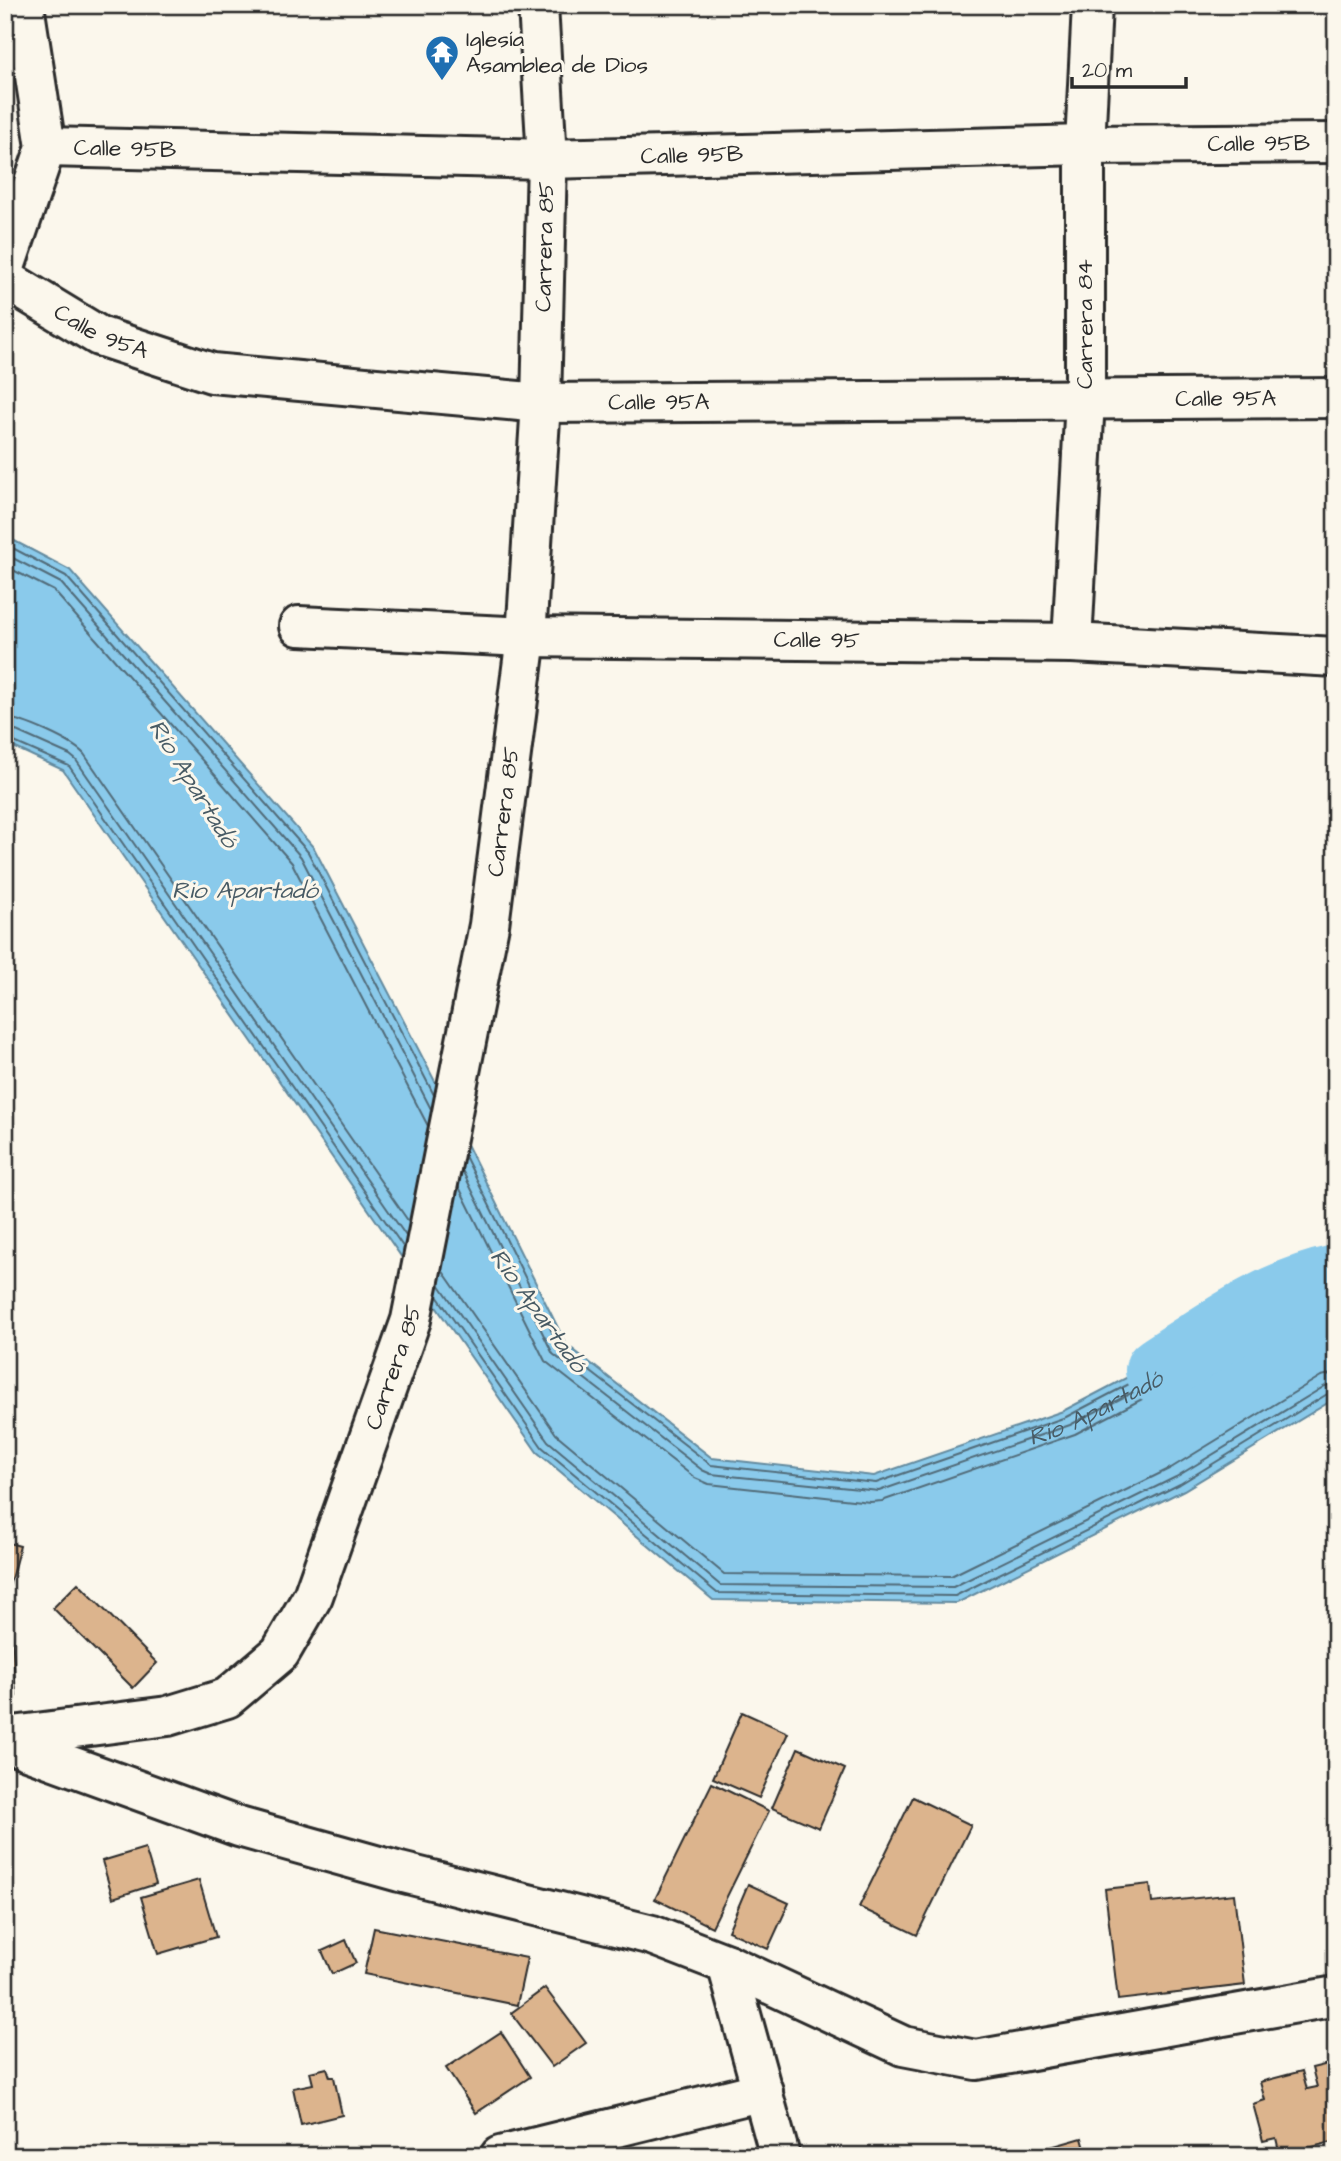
<svg xmlns="http://www.w3.org/2000/svg" width="1341" height="2161" font-family="'Architects Daughter',sans-serif">
	<style>
		.water { fill: #8acaeb; stroke: #648a9e; stroke-width: 2 }
		.lines { fill: none; stroke-linecap: round; stroke-linejoin: round }
		.shore { stroke: #516b78; stroke-width: 2 }
		.river { stroke: #8acaeb; stroke-width: 68 }
		.building { fill: #dcb48d; stroke: #2b2b2b; stroke-width: 2 }
		.minor-casing { stroke: #2b2b2b; stroke-width: 44 }
		.tertiary-casing { stroke: #2b2b2b; stroke-width: 44 }
		.minor { stroke: #fbf7ec; stroke-width: 38 }
		.tertiary { stroke: #fbf7ec; stroke-width: 38 }
		.labels { text-anchor: middle; dominant-baseline: central; stroke-width: 6; stroke-linejoin: round; paint-order: stroke }
		.poi-label { font-size: 23px; fill: #2b2b2b; stroke: #fbf7ec; text-anchor: start }
		.street-label { font-size: 23px; fill: #2b2b2b; stroke: #fbf7ec }
		.water-label { font-size: 24px; font-style: italic; fill: #485b65; stroke: #fbf7ec }
	</style>
	<rect width="100%" height="100%" fill="#fbf7ec"/>
	<filter id="ink" filterUnits="userSpaceOnUse"><feTurbulence type="fractalNoise" baseFrequency=".0143" numOctaves="2"/><feDisplacementMap in="SourceGraphic" scale="14" xChannelSelector="R" yChannelSelector="G"/><feConvolveMatrix kernelMatrix="1 2 1 2 8 2 1 2 1" color-interpolation-filters="sRGB"/></filter>
	<g filter="url(#ink)">
		<polygon class="water" points="5,536 70,570 314,848 456,1122 566,1344 712,1458 874,1476 1063,1411 1336,1268 1336,1398 1184,1490 957,1603 713,1600 537,1452 63,770 5,743"/>
		<g class="lines">
			<g class="shore">
				<polyline points="5,544 66,576 308,852 434,1095"/>
				<polyline points="5,554 61,583 301,857 431,1109"/>
				<polyline points="5,566 54,591 292,863 428,1126"/>
				<path d="M 5,718 C 23,719 72,741 84,754 L 409,1222"/>
				<polyline points="5,729 14,730 70,755 76,760 406,1236"/>
				<polyline points="5,738 69,766 404,1248"/>
				<polyline points="465,1156 560,1348 711,1465 876,1483 1066,1417 1336,1276"/>
				<path id="s1" d="M 462,1170 L 553,1354 L 702,1470 L 711,1474 L 879,1491 L 1070,1425 L 1336,1286"/>
				<polyline points="459,1187 545,1361 695,1478 709,1484 870,1502 882,1501 1075,1434 1336,1298"/>
				<polyline points="442,1270 556,1434 724,1574 951,1576 1171,1468 1321,1376 1336,1373"/>
				<polyline points="439,1284 548,1441 720,1585 953,1587 1176,1477 1325,1386 1336,1383"/>
				<polyline points="437,1296 542,1447 717,1593 955,1596 1180,1484 1329,1393 1336,1392"/>
			</g>
			<path class="river" d="M 1159,1370 C 1215,1334 1270,1293 1336,1279"/>
		</g>
		<g class="building">
			<polygon points="5,1542 20,1546 7,1594 5,1594"/>
			<polygon points="78,1583 157,1663 133,1688 53,1608"/>
			<polygon points="5,1602 10,1603 16,1696 5,1696"/>
			<polygon points="742,1712 788,1733 759,1798 713,1778"/>
			<polygon points="798,1748 845,1769 819,1828 772,1808"/>
			<polygon points="712,1783 769,1811 712,1927 655,1899"/>
			<polygon points="913,1797 971,1825 917,1935 859,1907"/>
			<polygon points="145,1848 156,1884 113,1898 102,1861"/>
			<polygon points="199,1880 216,1937 158,1954 141,1897"/>
			<polygon points="748,1884 789,1903 768,1949 728,1931"/>
			<polygon points="1150,1884 1152,1903 1234,1894 1245,1985 1118,2000 1105,1889"/>
			<polygon points="374,1928 527,1958 517,2005 364,1974"/>
			<polygon points="346,1940 356,1963 332,1974 322,1951"/>
			<polygon points="545,1988 586,2043 552,2067 511,2013"/>
			<polygon points="501,2032 530,2077 476,2113 446,2068"/>
			<polygon points="1336,2062 1336,2141 1280,2155 1276,2138 1263,2141 1253,2104 1265,2100 1260,2082 1302,2071 1307,2089 1317,2087 1312,2068"/>
			<polygon points="327,2068 330,2077 334,2077 342,2115 301,2125 293,2088 313,2084 310,2072"/>
			<polygon points="1082,2138 1087,2156 1019,2156"/>
		</g>
		<g class="lines">
			<g class="minor-casing">
				<g id="minor">
					<path id="s2" d="M 46,147 L 547,159 L 1085,145 L 1336,143"/>
					<polyline points="5,267 46,147 24,5"/>
					<path id="s3" d="M 5,279 L 99,336 L 212,373 L 541,403 L 1336,398"/>
					<path id="s4" d="M 299,626 L 526,637 L 1072,643 L 1336,657"/>
					<polyline points="1072,643 1085,399 1085,145 1092,5"/>
					<polyline points="5,1742 239,1827 400,1872 652,1935 727,1964 903,2046 976,2060 1336,1996"/>
					<polyline points="727,1964 780,2156"/>
					<polyline points="500,2156 763,2091"/>
				</g>
			</g>
			<g class="tertiary-casing">
				<g id="tertiary">
					<path id="s5" d="M 5,1737 L 168,1716 L 227,1698 L 280,1653 L 313,1596 L 411,1320 L 489,925 L 526,637 L 541,403 L 547,159 L 538,5"/>
				</g>
			</g>
			<use href="#minor" class="minor"/>
			<use href="#tertiary" class="tertiary"/>
		</g>
	</g>
	<defs>
		<g id="temple-pin" transform="scale(1.75)"><path d="M0 17L-7.5 6A9.5 9.5 0 1 1 7.5 6Z" fill="#1f6fb2" stroke="#fbf7ec"/><path d="M0-6L5-2H3V0L6.5 2.5H4V6H1.5V3h-3V6H-4V2.5H-6.5L-3 0V-2H-5Z" fill="#fff"/></g>
	</defs>
	<g fill-rule="evenodd">
		<use href="#temple-pin" x="442" y="52"/>
	</g>
	<g class="labels">
		<g class="poi-label">
			<text x="466" y="39">Iglesía<tspan x="466" dy="26">Asamblea de Dios</tspan></text>
		</g>
		<g class="street-label">
			<text stroke="none"><textPath href="#s2" startOffset="1213">Calle 95B</textPath></text>
			<text stroke="none"><textPath href="#s2" startOffset="79">Calle 95B</textPath></text>
			<text stroke="none"><textPath href="#s2" startOffset="646">Calle 95B</textPath></text>
			<text stroke="none"><textPath href="#s5" startOffset="1738">Carrera 85</textPath></text>
			<text transform="translate(1085 324) rotate(-90)">Carrera 84</text>
			<text stroke="none"><textPath href="#s3" startOffset="110">Calle 95A</textPath></text>
			<text stroke="none"><textPath href="#s3" startOffset="1244">Calle 95A</textPath></text>
			<text stroke="none"><textPath href="#s3" startOffset="677">Calle 95A</textPath></text>
			<text stroke="none"><textPath href="#s4" startOffset="518">Calle 95</textPath></text>
			<text stroke="none"><textPath href="#s5" startOffset="1171">Carrera 85</textPath></text>
			<text stroke="none"><textPath href="#s5" startOffset="604">Carrera 85</textPath></text>
		</g>
		<g class="water-label">
			<text transform="translate(193 784) rotate(58)">Río Apartadó</text>
			<text x="245" y="891">Rio Apartadó</text>
			<text transform="translate(538 1311) rotate(54)">Río Apartadó</text>
			<text stroke="none"><textPath href="#s1" startOffset="805">Río Apartadó</textPath></text>
		</g>
	</g>
	<rect width="1341" height="2161" fill="none" stroke="#fbf7ec" stroke-width="28"/>
	<rect x="14" y="14" width="1313" height="2133" fill="none" stroke="#2b2b2b" stroke-width="2.5" filter="url(#ink)"/>
	<path d="M1072 77v10h114v-10" fill="none" stroke="#2b2b2b" stroke-width="3.5"/>
	<text x="1082" y="77" font-size="21" fill="#2b2b2b" stroke="#fbf7ec" stroke-width="5" paint-order="stroke">20 m</text>
</svg>
